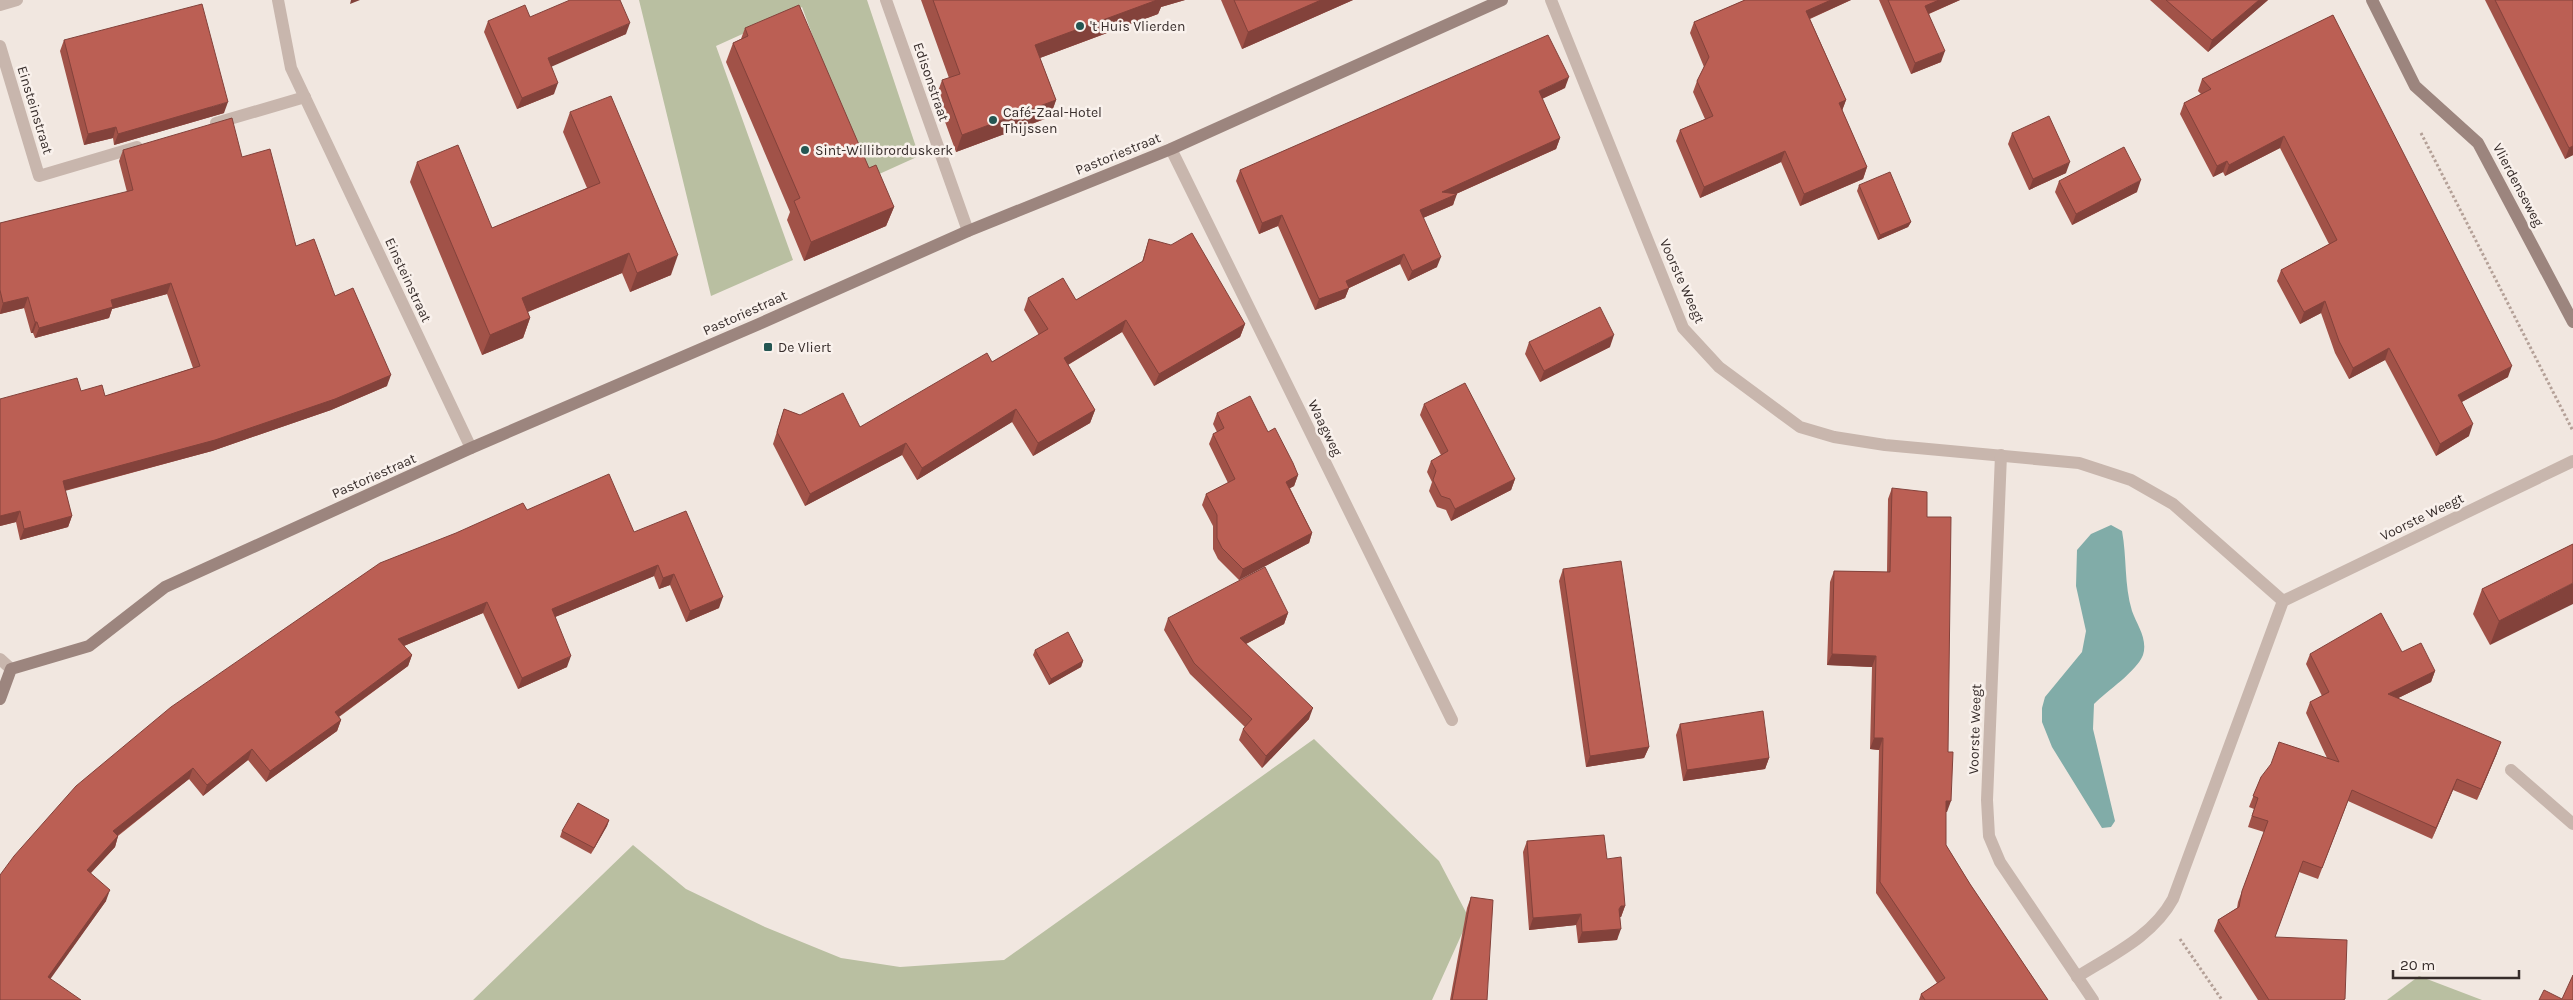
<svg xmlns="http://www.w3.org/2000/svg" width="2573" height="1000" font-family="Karla,sans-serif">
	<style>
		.green { fill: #b9bfa1 }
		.water { fill: #81aca8 }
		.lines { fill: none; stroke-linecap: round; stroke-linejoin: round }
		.path { stroke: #b4a097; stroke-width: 3; stroke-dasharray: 2.5 2.5; stroke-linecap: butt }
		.lane { stroke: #c8b6ad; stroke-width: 12 }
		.street { stroke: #c8b6ad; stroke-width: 12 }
		.secondary { stroke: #9c857e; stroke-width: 12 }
		.wall { fill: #a15248 }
		.shaded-wall { fill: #83423b }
		.building { fill: #bb5f54; stroke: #83423b }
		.poi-dot { fill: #245652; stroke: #f9f1ec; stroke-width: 2 }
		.labels { text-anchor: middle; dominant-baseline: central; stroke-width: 5; stroke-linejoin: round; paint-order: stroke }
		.poi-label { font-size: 14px; fill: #372d2b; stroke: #f9f1ec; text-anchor: start }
		.street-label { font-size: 14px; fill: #372d2b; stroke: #f9f1ec }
	</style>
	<rect width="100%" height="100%" fill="#f1e7e0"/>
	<g class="green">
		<polygon points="639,0 867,0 919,156 866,180 802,7 716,46 793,260 711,296"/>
		<polygon points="1314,739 1439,861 1469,918 1432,1000 473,1000 633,845 686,889 765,927 841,958 900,967 1004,960"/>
		<polygon points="2419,976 2482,1000 2387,1000"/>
	</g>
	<path class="water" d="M 2111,525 L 2122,531 C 2127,558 2124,584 2132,611 C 2137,625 2148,639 2143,655 C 2137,671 2107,691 2094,704 L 2093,729 L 2115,821 L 2111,827 L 2102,828 L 2052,747 L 2042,722 L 2042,708 L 2045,697 L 2082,652 L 2086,631 L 2076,586 L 2077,550 L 2091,534 Z"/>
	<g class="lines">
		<g class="path">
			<polyline points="2421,133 2573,431"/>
			<polyline points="2180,939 2222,1000"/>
		</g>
		<polyline class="lane" points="2511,770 2573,824"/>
		<g class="street">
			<polyline points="278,0 291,68 471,448"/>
			<polyline points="886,0 968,231"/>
			<polyline points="1551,0 1683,328 1719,367 1800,427 1834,437 1885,445 2079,463 2131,480 2173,504 2283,601"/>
			<polyline points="0,5 17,0"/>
			<polyline points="0,46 39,176 137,147"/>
			<polyline points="216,123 305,97"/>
			<polyline points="1171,149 1452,720"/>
			<polyline points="2001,455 1987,800 1989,836 2000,862 2093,1000"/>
			<polyline points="0,659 11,669"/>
			<path d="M 2077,977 C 2112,955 2153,936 2173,899 L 2283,601 L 2573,461"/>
		</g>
		<g class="secondary">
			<polyline points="2372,0 2415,86 2478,143 2573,322"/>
			<polyline points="0,699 11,669 89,646 165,587 471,448 759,324 968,231 1171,149 1502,0"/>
		</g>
	</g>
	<g class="wall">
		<polygon points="921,0 1185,0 1161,7 1158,14 1040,58 1056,100 1050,117 956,152 936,97 942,80 949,78"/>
		<polygon points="1221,0 1353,0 1242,49"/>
		<polygon points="1745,0 1851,0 1810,19 1846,100 1842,110 1867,167 1863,179 1800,206 1781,162 1700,198 1676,141 1680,130 1705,119 1693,92 1697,81 1704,67 1690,33 1694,22"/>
		<polygon points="1879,0 1960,0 1929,14 1941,62 1911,74"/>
		<polygon points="2150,0 2268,0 2208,52"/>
		<polygon points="2485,0 2573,0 2573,155 2565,159"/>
		<polygon points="2333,15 2508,377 2462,402 2469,436 2436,456 2385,360 2349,379 2335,353 2321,313 2300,324 2277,281 2281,270 2329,244 2280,148 2225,176 2223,172 2213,177 2180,114 2184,103 2201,94 2198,91 2202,79"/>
		<polygon points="530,17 626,34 551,66 554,94 517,109 484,32 488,21"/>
		<polygon points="745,28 869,168 894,207 886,226 804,261 787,220 790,212 726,62 733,43 741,39"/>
		<polygon points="64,40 224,113 114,145 113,138 84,145 60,51"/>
		<polygon points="1565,88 1542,99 1560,138 1556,149 1456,194 1453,205 1423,218 1437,267 1408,281 1400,264 1349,288 1345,298 1315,310 1278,226 1259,234 1236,181 1240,170"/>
		<polygon points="570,112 671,275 630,292 622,273 528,312 530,318 523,338 482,355 410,182 417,162 492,228 587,188 563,132"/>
		<polygon points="2012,133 2066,173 2029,190 2008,144"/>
		<polygon points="123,150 242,157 296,246 335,296 387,386 331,410 212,451 65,491 72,516 68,527 20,540 16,522 0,526 0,399 81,391 105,396 193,368 167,294 112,309 109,318 35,338 33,333 31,333 24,308 0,314 0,223 127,192 119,161"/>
		<polygon points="2059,181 2137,192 2072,225 2055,192"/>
		<polygon points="1859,185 1911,222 1908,227 1878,240 1857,191"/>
		<polygon points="1149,239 1245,324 1240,337 1154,386 1122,332 1068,365 1095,410 1090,423 1033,456 1012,422 917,480 902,455 805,506 773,444 784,409 800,415 860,427 992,362 1039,335 1024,310 1028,298 1076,300 1142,262"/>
		<polygon points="1529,342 1610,347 1540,382 1525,354"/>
		<polygon points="1424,404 1515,479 1511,490 1451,521 1446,510 1437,507 1429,491 1432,482 1427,472 1431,461 1441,455 1420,415"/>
		<polygon points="1217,413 1268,432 1298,475 1294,486 1290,488 1312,533 1309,543 1239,580 1218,559 1213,549 1213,526 1202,505 1206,494 1228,483 1209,444 1213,434 1217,432 1213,424"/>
		<polygon points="1892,488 1927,517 1947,812 1946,812 1946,845 1970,884 2048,1000 1919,1000 1921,994 1937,983 1876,893 1879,750 1870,749 1872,667 1827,665 1830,582 1834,571 1887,572 1888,499"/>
		<polygon points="527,510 634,532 719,608 686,622 670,585 659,589 654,576 555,617 567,667 518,689 483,613 404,646 412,655 408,666 339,717 341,720 337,731 266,782 248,760 203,796 189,779 118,836 115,847 91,873 106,901 50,978 0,1000 0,875"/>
		<polygon points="2573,544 2490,645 2473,614 2482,589"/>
		<polygon points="1563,569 1649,747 1644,758 1586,767 1559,581"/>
		<polygon points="1288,613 1284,624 1246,644 1309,719 1262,768 1239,740 1243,729 1245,727 1190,674 1164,630 1168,618"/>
		<polygon points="1035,650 1083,661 1081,667 1049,685 1033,655"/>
		<polygon points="2402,652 2435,671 2431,682 2398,698 2497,753 2477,800 2453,790 2432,839 2348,801 2318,879 2299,872 2275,937 2345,1000 2258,1000 2214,931 2218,920 2237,908 2238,902 2264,832 2248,827 2254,809 2249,807 2261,777 2327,758 2306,713 2310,702 2322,696 2306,664 2310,654"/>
		<polygon points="1680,724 1769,758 1765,769 1683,781 1676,735"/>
		<polygon points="609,820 607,826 591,854 560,837 562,831"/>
		<polygon points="1527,841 1607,859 1625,906 1621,917 1620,917 1617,940 1578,943 1576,925 1529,930 1523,852"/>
		<polygon points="1471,897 1487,1000 1450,1000 1467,908"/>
	</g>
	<g class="shaded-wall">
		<polygon points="351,0 360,0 350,4"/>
		<polygon points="1157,0 1185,0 1161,7 1158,14 1029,62 1035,45"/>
		<polygon points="1321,0 1353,0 1242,49 1248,32"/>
		<polygon points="1831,0 1851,0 1802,22 1806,11"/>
		<polygon points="1939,0 1960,0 1921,17 1925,6"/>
		<polygon points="2259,0 2268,0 2208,52 2212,40"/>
		<polygon points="630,23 626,34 544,70 548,58"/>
		<polygon points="1945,51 1941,62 1911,74 1915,63"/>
		<polygon points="1569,77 1565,88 1535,102 1539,91"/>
		<polygon points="558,83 554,94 517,109 522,98"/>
		<polygon points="1056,100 1050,117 956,152 962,135"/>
		<polygon points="1846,100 1842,111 1839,103"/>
		<polygon points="228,102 224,113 114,145 118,134"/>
		<polygon points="116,127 113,138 84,145 88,134"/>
		<polygon points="2284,136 2280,148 2225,176 2229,165"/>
		<polygon points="1560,138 1556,149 1438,202 1442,192"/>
		<polygon points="2573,146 2573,155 2565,159 2569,148"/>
		<polygon points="1785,151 1781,162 1700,198 1704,187"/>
		<polygon points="2227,161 2223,172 2213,177 2217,166"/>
		<polygon points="2070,162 2066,173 2029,190 2033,179"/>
		<polygon points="1867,167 1863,179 1800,206 1804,194"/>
		<polygon points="2141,180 2137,192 2072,225 2076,214"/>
		<polygon points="1457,194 1453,205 1416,221 1420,210"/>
		<polygon points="894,207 886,226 804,261 811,242"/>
		<polygon points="1282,215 1278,226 1259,234 1262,223"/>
		<polygon points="1911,222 1908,227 1878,240 1880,235"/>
		<polygon points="629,253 622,273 515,317 522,298"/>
		<polygon points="1404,254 1400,264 1349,288 1345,298 1315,310 1319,299 1346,281"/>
		<polygon points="678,255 671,275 630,292 637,273"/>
		<polygon points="1441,257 1437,267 1408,281 1412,271"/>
		<polygon points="171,283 167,294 112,309 109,318 35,338 39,328 111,300"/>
		<polygon points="28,297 24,308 0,314 3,303"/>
		<polygon points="2325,301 2321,313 2300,324 2304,312"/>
		<polygon points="530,318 523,338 482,355 490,335"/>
		<polygon points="1126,320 1122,332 1059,370 1064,358"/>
		<polygon points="35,322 37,322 33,333 31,333"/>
		<polygon points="1245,324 1240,337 1154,386 1159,374"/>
		<polygon points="1614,335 1610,347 1540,382 1544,371"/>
		<polygon points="2389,348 2385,360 2349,379 2353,368"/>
		<polygon points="2512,366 2508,377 2454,406 2458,395"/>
		<polygon points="391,375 387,386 331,410 212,451 59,492 63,481"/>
		<polygon points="1016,409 1012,422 917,480 922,468"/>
		<polygon points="1095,410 1090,423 1033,456 1038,443"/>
		<polygon points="2473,424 2469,436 2436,456 2440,444"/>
		<polygon points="906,443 902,455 805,506 810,494"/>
		<polygon points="1298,475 1294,486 1283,492 1286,482"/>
		<polygon points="1515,479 1511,490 1451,521 1455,509"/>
		<polygon points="20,511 16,522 0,526 0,516"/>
		<polygon points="72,516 68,527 20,540 24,529"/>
		<polygon points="1312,533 1309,543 1239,580 1243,569"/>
		<polygon points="658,565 654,576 548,620 552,609"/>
		<polygon points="674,574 670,585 659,589 663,578"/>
		<polygon points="2573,583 2573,604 2490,645 2499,621"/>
		<polygon points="723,597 719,608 686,622 690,611"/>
		<polygon points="487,602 483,613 394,650 398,639"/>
		<polygon points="1288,613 1284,624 1236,649 1240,638"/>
		<polygon points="1832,654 1876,656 1872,667 1827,665"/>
		<polygon points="412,655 408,666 331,722 335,712"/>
		<polygon points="571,656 567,667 518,689 522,678"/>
		<polygon points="1083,661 1081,667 1049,685 1051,679"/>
		<polygon points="2435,671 2431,682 2384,705 2388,694"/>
		<polygon points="1313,708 1309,719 1262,768 1266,756"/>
		<polygon points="341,720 337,731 266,782 270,771"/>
		<polygon points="1874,738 1883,738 1879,750 1870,749"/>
		<polygon points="2501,742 2497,753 2477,800 2481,789"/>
		<polygon points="1649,747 1644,758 1586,767 1590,756"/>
		<polygon points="252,749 248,760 203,796 207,785"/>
		<polygon points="1769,758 1765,769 1683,781 1687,770"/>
		<polygon points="193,768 189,779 109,842 113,831"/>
		<polygon points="2457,779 2453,790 2432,839 2436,828"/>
		<polygon points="1946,801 1951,801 1947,812 1942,812"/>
		<polygon points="609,820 607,826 591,854 594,848"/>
		<polygon points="118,836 115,847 83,881 87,870"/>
		<polygon points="110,890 106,901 44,988 48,977"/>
		<polygon points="1621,906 1625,906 1621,917 1616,917"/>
		<polygon points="1581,914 1576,925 1529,930 1533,918"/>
		<polygon points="1621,929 1617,940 1578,943 1582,932"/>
	</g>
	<g class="building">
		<polygon points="570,0 620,0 630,23 548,58 558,83 522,98 488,21 525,5 530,17"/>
		<polygon points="933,0 1157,0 1035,45 1056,100 962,135 942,80 960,74"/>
		<polygon points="1234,0 1321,0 1248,32"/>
		<polygon points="1745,0 1831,0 1806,11 1846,100 1839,103 1867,167 1804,194 1785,151 1704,187 1680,130 1713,116 1697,81 1709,57 1694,22"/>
		<polygon points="1888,0 1939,0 1925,6 1945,51 1915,63"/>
		<polygon points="2166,0 2259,0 2212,40"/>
		<polygon points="2495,0 2573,0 2573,146 2569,148"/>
		<polygon points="202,4 228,102 118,134 116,127 88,134 64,40"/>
		<polygon points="799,5 869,168 876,165 894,207 811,242 794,201 800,198 733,43 748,36 745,28"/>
		<polygon points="2333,15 2512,366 2458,395 2473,424 2440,444 2389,348 2353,368 2339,341 2325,301 2304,312 2281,270 2337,240 2284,136 2229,165 2227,161 2217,166 2184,103 2211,89 2202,79"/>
		<polygon points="1548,35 1569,77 1539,91 1560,138 1442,192 1457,194 1420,210 1441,257 1412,271 1404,254 1346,281 1349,288 1319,299 1282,215 1262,223 1240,170"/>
		<polygon points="611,96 678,255 637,273 629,253 522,298 530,318 490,335 417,162 458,145 492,228 600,183 570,112"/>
		<polygon points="2049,116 2070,162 2033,179 2012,133"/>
		<polygon points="232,118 242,157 270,149 296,246 314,239 335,296 353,288 391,375 335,399 215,440 63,481 72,516 24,529 20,511 0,516 0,399 77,378 81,391 102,385 105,396 200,366 171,283 111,300 113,307 39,328 37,322 35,322 28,297 3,303 0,290 0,223 133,190 123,150"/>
		<polygon points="2124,147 2141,180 2076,214 2059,181"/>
		<polygon points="1890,172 1911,222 1880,235 1859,185"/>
		<polygon points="1192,233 1245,324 1159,374 1126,320 1064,358 1095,410 1038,443 1016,409 922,468 906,443 810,494 777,432 784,409 800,415 843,393 860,427 987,353 992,362 1048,329 1028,298 1063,278 1076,300 1143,261 1149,239 1171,245"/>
		<polygon points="1600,307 1614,335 1544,371 1529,342"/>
		<polygon points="1465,383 1515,479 1455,509 1450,499 1441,496 1433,480 1436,471 1431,461 1448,451 1424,404"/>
		<polygon points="1250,396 1268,432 1275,428 1293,463 1298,475 1286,482 1312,533 1243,569 1222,548 1217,538 1217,515 1206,494 1235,479 1213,434 1224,428 1217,413"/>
		<polygon points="609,474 634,532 686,511 723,597 690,611 674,574 663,578 658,565 552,609 571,656 522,678 487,602 398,639 412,655 335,712 341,720 270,771 252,749 207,785 193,768 113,831 118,836 87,870 110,890 48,977 81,1000 0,1000 0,875 14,856 76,786 171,707 380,563 456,533 523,503 527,510"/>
		<polygon points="1892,488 1927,492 1927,517 1951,517 1948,752 1953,752 1951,801 1946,801 1946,845 1970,884 2048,1000 1925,1000 1921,994 1945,978 1880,882 1883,738 1874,738 1876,656 1832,654 1834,571 1890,572"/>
		<polygon points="2573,544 2573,583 2499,621 2482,589"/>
		<polygon points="1621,561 1649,747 1590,756 1563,569"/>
		<polygon points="1265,567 1288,613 1240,638 1313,708 1266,756 1243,729 1252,719 1194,663 1168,618"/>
		<polygon points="2381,613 2402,652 2421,643 2435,671 2388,694 2501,742 2481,789 2457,779 2436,828 2352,790 2322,868 2303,861 2275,937 2347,940 2345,999 2343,1000 2269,1000 2218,920 2239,907 2242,891 2268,821 2252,816 2258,798 2253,796 2261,777 2271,764 2279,742 2339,762 2310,702 2329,692 2310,654"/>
		<polygon points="1068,632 1083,661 1051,679 1035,650"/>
		<polygon points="1763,711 1769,758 1687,770 1680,724"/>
		<polygon points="578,803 609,820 594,848 562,831"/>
		<polygon points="1604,835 1607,859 1621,857 1625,906 1621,906 1619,909 1621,929 1582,932 1581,914 1533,918 1527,841"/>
		<polygon points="1471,897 1493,900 1487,1000 1452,1000"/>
		<polygon points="2573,975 2573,1000 2539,1000 2544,990 2562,999"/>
	</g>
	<g class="poi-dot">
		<circle cx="1080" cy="26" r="5"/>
		<circle cx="993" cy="120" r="5"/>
		<circle cx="805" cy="150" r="5"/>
		<rect x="763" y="342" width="10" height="10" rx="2.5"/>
	</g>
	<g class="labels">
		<g class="poi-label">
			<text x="1090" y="26">'t Huis Vlierden</text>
			<text x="1003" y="112">Café-Zaal-Hotel<tspan x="1003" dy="16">Thijssen</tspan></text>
			<text x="815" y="150">Sint-Willibrorduskerk</text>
			<text x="778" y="347">De Vliert</text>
		</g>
		<g class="street-label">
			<text transform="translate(931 82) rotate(71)">Edisonstraat</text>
			<text transform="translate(35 110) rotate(73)">Einsteinstraat</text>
			<text transform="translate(1118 154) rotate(-22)">Pastoriestraat</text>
			<text transform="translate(2518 185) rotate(62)">Vlierdenseweg</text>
			<text transform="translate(408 280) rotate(65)">Einsteinstraat</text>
			<text transform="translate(1682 281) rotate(66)">Voorste Weegt</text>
			<text transform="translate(745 313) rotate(-24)">Pastoriestraat</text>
			<text transform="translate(1325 428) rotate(64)">Waagweg</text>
			<text transform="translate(374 476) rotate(-24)">Pastoriestraat</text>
			<text transform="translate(2422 517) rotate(-26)">Voorste Weegt</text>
			<text transform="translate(1975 729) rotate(-88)">Voorste Weegt</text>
		</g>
	</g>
	<path d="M2393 970v8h126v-8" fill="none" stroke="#372d2b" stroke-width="2.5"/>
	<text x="2400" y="970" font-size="15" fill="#372d2b" stroke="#f9f1ec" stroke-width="4" paint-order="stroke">20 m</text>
</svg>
